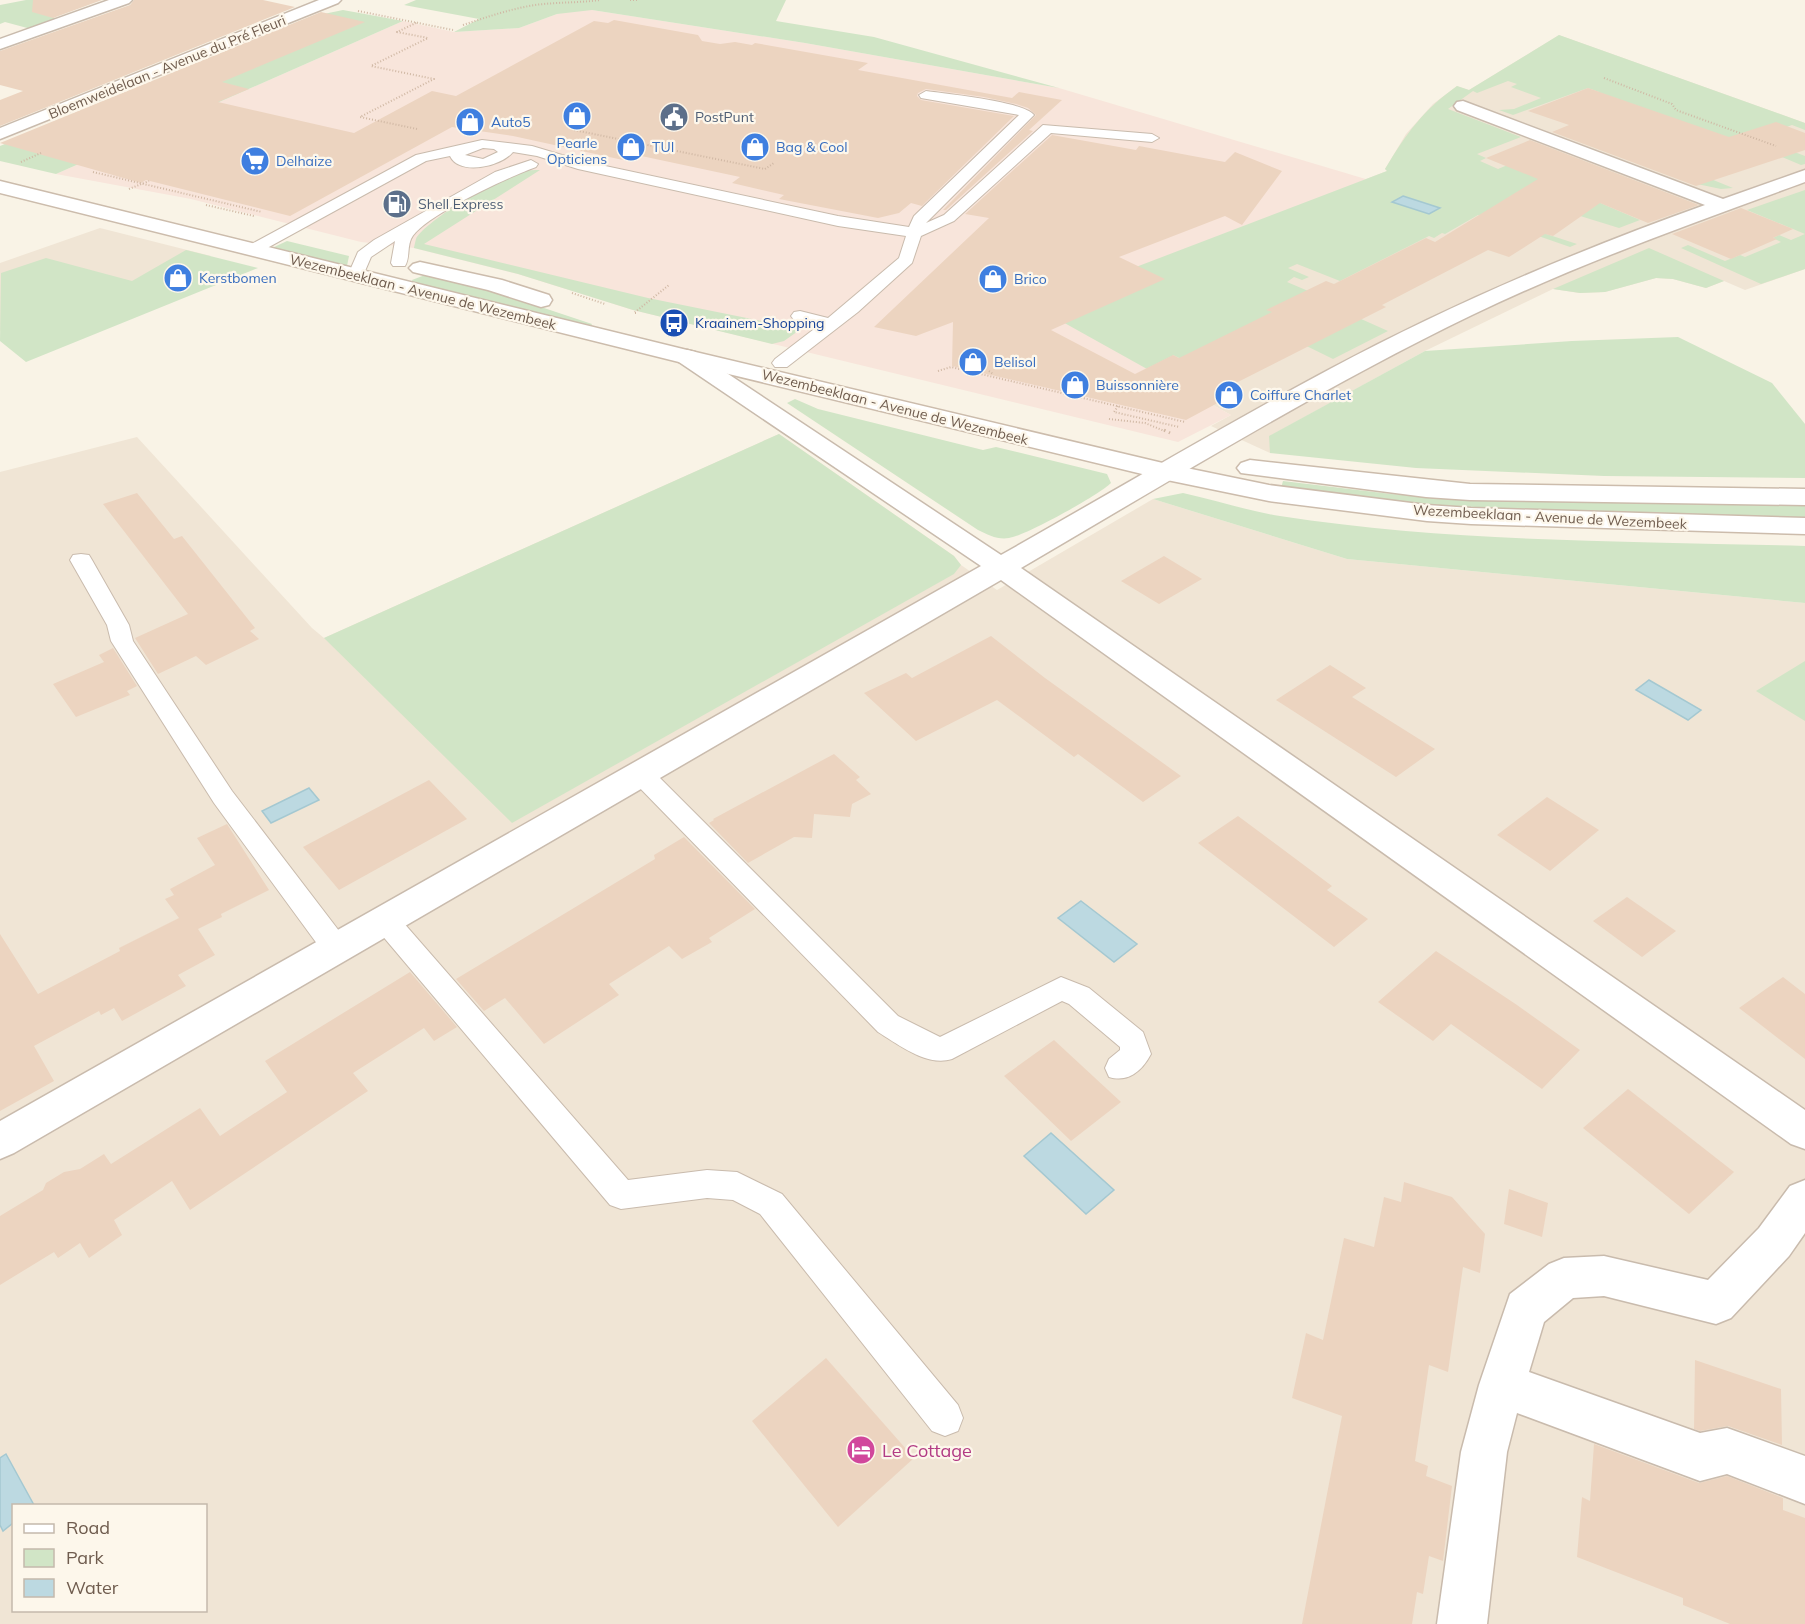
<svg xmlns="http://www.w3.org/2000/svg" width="1805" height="1624" font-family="Mulish,sans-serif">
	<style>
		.residential { fill: #f0e5d5; fill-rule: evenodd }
		.commercial { fill: #f8e5db }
		.green { fill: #d1e5c6 }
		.water { fill: #bcd9e1; stroke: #a4c8d1; stroke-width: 1.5 }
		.building { fill: #ecd4c0 }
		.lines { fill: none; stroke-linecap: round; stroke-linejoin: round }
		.service-casing { stroke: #c9bbad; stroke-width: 2 }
		.minor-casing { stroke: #c9bbad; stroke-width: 3 }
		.secondary-casing { stroke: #ccbcac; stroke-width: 3 }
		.path-far1 { stroke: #d0b8a4; stroke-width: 2; stroke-dasharray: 1 2; stroke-linecap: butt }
		.path { stroke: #d0b8a4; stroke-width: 3; stroke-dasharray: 1.5 4; stroke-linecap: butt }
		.service { fill: #fff; fill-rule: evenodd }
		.minor { fill: #fff; fill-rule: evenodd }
		.secondary { fill: #fff; fill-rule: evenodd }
		.labels { text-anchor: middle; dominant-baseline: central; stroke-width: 4.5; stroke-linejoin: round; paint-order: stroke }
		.far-street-label { font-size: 14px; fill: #6f5c4e; stroke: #fdf7eb }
		.far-service-label { font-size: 14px; fill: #4e5e75; stroke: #fdf7eb; text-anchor: start }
		.far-shop-label { font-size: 14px; fill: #366cbe; stroke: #fdf7eb; text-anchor: start }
		.far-transit-label { font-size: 14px; fill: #164399; stroke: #fdf7eb; text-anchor: start }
		.near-hotel-label { font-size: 18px; fill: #b23c85; stroke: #fdf7eb; text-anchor: start }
	</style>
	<rect width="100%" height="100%" fill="#f9f3e6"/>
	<g class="residential">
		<polygon points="1559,35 1805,123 1805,269 1745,290 1724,281 1706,288 1673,279 1656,278 1605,292 1580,293 1553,289 1425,351 1270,436 1270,453 1211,426 1231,415 1034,306 1387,171 1385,169 1406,134 1433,104 1457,86 1469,90"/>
		<polygon points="100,228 211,256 0,331 0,263"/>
		<path d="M 779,434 L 954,556 L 961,565 L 997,590 L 1153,499 L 1347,559 L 1805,603 L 1805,1624 L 0,1624 L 0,472 L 137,437 L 312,628 L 324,638 ZM 14,1506 L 206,1506 L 206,1610 L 14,1610 Z"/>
	</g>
	<polygon class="commercial" points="575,10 592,10 805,43 1059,88 1369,180 1035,306 1231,415 1178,442 633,310 518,274 414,248 361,242 191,199 56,174 403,21 454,32 519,28 557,14"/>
	<g class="green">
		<polygon points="26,0 72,0 35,12 59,19 31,29 5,22 0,24 0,5"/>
		<polygon points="416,0 786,0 776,21 874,37 1059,88 805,43 592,10 557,14 519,28 454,32 479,19 404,5"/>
		<polygon points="343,10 403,21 56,174 0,161 0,146 314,16"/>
		<path d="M 1559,35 L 1805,123 L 1805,130 L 1792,125 L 1758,138 L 1805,156 L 1805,164 L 1801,165 L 1782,157 L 1679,166 L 1733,188 L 1721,189 L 1697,184 L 1599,92 L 1588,88 L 1513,115 L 1499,110 L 1514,109 L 1541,98 L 1511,87 L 1517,84 L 1508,81 L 1477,93 L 1473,91 L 1448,109 L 1521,137 L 1477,154 L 1486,158 L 1480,161 L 1498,169 L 1510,164 L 1596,167 L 1682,199 L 1598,202 L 1640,220 L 1619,228 L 1577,215 L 1509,222 L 1577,244 L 1570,247 L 1478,215 L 1445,234 L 1442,233 L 1434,238 L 1429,236 L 1340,281 L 1297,264 L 1288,268 L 1309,277 L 1302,280 L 1294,277 L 1287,282 L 1327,299 L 1323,302 L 1388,331 L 1333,359 L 1278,332 L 1208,372 L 1173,355 L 1165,379 L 1034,306 L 1387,171 L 1385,169 C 1407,133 1422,111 1457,86 L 1469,90 Z"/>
		<path d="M 540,170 L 424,244 L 648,298 L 801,329 L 784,341 L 772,344 L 633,310 L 518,274 L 414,248 C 414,247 416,239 416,239 C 425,221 501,176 521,171 C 527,170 534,170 540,170 Z"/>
		<polygon points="1805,190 1805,234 1747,210"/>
		<polygon points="1805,234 1805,269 1761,284 1681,248 1688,245 1725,261 1740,255 1745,257 1781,242 1773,238 1779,235 1791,240"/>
		<polygon points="287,241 349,256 347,266 272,248"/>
		<polygon points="1649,248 1724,281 1706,288 1673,279 1656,278 1605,292 1580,293 1553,289"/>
		<polygon points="186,250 258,268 26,362 0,341 1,273 46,258 132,281"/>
		<polygon points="425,275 487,289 592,324 591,326 413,284 412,280"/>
		<polygon points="1678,337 1772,383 1805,424 1805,478 1604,476 1416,468 1270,453 1269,436 1425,351 1572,341"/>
		<path d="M 795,399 L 818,409 L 983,450 L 996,447 L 1107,474 L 1111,483 C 1099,495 1025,536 1009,538 C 998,540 988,535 978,530 L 787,403 Z"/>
		<polygon points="779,434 954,556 961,565 954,574 512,823 324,638"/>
		<polygon points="1283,481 1391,494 1476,500 1805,506 1805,518 1541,510 1430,505 1281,488"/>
		<path d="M 1183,493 C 1215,500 1248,511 1280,516 C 1454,543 1630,541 1805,546 L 1805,603 L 1347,559 L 1153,499 Z"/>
		<polygon points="1805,661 1805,721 1756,691"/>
	</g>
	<g class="water">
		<polygon points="1403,196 1440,208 1429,214 1392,202"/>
		<polygon points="1649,680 1701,710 1688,720 1636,690"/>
		<polygon points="309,788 319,800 271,823 262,811"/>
		<polygon points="1081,901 1137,944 1114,962 1058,918"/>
		<polygon points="1051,1133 1114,1190 1086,1214 1024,1156"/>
		<polygon points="6,1454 34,1505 14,1506 13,1523 3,1531 0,1525 0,1458"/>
	</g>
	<g class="building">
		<polygon points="33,0 102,0 53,18 32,12"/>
		<polygon points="134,0 263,0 295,7 0,126 0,100 23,91 0,85 0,51 130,5"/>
		<polygon points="321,12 365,22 222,82 249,89 218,102 354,133 432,91 456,96 594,21 608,23 614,20 698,35 702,41 720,44 735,42 752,45 755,43 868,63 858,70 1012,98 1019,92 1062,100 1029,130 1033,131 946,210 943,210 1036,115 1028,108 1016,104 984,97 926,89 918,93 917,96 921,100 1014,116 922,206 911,203 899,213 878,218 779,199 784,195 732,183 740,177 632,154 623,160 513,136 452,127 290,216 146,180 141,183 134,181 0,143"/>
		<polygon points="1588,88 1729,137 1776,122 1805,133 1805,150 1696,186 1552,132 1569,125 1528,111"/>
		<polygon points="1052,135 1136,150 1139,146 1225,162 1235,152 1282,171 1242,225 1225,216 1119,257 1165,279 1051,330 1135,374 1173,355 1179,358 1272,312 1266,310 1326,281 1334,284 1426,238 1435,242 1538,179 1486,158 1530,140 1699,205 1648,223 1600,203 1553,236 1545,234 1509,257 1488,250 1382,305 1386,307 1228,387 1238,392 1186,420 952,366 953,322 916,336 874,327 989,218 965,214"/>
		<polygon points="1741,208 1793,229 1773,238 1777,239 1731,259 1672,234"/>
		<polygon points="137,493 174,539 182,536 255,628 250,631 259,639 206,665 196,656 158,674 135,638 188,614 103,504"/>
		<polygon points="1164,556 1202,579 1159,604 1121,581"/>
		<polygon points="991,636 1045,678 1181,776 1143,802 1078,754 1074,757 997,700 916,741 864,693 906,673 912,678"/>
		<polygon points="113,648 137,686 127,691 130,695 76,717 53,684 104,662 99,655"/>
		<polygon points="1330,665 1366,688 1352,697 1435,749 1396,777 1276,700"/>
		<polygon points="834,754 860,777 856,780 871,794 852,804 850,817 814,814 812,838 794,837 748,863 709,823 714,820 713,819"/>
		<polygon points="429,780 467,819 339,890 303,847"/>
		<polygon points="1547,797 1599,830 1550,871 1497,835"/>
		<polygon points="1238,816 1332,886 1327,890 1368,919 1334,947 1198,843"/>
		<polygon points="227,824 269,890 221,914 222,917 198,929 215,955 178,975 186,986 122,1021 114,1008 101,1015 99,1011 34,1046 54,1081 0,1111 0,934 38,994 120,951 119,948 179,918 165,899 174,895 170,889 215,865 197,838"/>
		<polygon points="684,837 755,909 709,938 712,942 682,959 669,946 609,984 619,995 544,1044 505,998 484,1011 456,979 655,859 654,855"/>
		<polygon points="1627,897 1676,931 1642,957 1593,921"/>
		<polygon points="1436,951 1517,1005 1580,1050 1542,1089 1451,1024 1433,1041 1378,1002"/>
		<polygon points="410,972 457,1027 434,1041 424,1028 353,1073 368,1091 190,1210 172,1181 114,1220 122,1235 89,1258 80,1243 58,1258 54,1252 0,1285 0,1216 43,1190 46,1183 64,1172 80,1169 104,1154 111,1164 200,1108 220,1136 287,1092 265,1061"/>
		<polygon points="1783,977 1805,994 1805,1059 1739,1008"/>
		<polygon points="1054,1040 1121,1102 1071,1141 1004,1076"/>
		<polygon points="1628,1089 1734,1172 1689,1214 1583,1128"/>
		<polygon points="1404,1182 1452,1197 1485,1234 1480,1273 1463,1267 1448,1372 1429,1365 1415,1461 1428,1466 1426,1476 1452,1486 1443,1561 1429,1556 1423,1594 1417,1592 1412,1624 1302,1624 1342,1416 1292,1398 1306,1333 1323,1340 1344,1238 1374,1247 1384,1197 1401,1202"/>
		<polygon points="1509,1189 1548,1203 1542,1237 1504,1224"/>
		<polygon points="826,1358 914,1458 838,1527 752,1421"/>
		<polygon points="1695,1360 1781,1389 1782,1445 1728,1426 1700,1431 1694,1429"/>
		<polygon points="1594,1444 1699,1483 1727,1476 1783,1498 1783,1510 1805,1518 1805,1624 1730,1624 1683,1605 1683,1598 1577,1557 1582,1497 1590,1501"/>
	</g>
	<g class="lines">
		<g class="service-casing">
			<g id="service">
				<path d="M 926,91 C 947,94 1022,101 1034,115 L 926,223 L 944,215 L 1043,125 L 1152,134 L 1159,138 L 1152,142 L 1051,133 L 954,221 L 921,236 L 912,263 L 858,312 L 787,367 L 775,367 L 772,363 L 775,359 L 818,326 L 794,320 L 791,316 L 794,312 L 800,311 L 828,318 L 899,258 L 906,236 L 838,226 L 578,169 L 537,156 L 513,152 C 501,167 459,176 450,156 L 426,161 L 258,253 L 252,255 L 244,250 L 246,247 L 416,155 L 482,140 L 532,146 L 582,161 L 838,216 L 909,227 L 914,216 L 1019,115 L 921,98 L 919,95 ZM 483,148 L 494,149 L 498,152 L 483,159 L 465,155 Z"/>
				<path d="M 531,160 L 538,164 L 536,167 C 511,176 421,217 411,239 C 407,248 410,258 405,266 L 393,266 L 391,263 L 395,241 L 371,257 L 362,278 L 350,278 L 348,275 L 358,252 L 374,240 L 495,172 Z"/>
				<polygon points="81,554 89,555 92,560 129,625 133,641 232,791 346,940 350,948 346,956 336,959 326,956 214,803 111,641 107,625 70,560 73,555"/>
				<path d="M 640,764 L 649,767 L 898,1016 L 940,1037 L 1061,977 L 1089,988 L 1143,1032 L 1151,1054 C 1142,1071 1128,1083 1109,1077 L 1105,1068 L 1109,1059 L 1120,1050 L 1120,1047 L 1069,1004 L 1062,1001 L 952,1059 C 927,1067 899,1045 878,1032 L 631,779 L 628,773 L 631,767 Z"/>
				<polygon points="385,909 395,913 628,1180 707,1170 737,1172 782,1194 958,1405 963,1418 958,1431 945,1436 932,1431 760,1214 733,1200 707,1198 621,1209 610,1205 375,927 371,920 375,913"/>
			</g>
		</g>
		<g class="minor-casing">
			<g id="minor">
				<polygon points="109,0 132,0 129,3 0,49 0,39"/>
				<polygon points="319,0 341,0 338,3 0,139 0,128"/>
				<path d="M 1463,101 L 1723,199 L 1805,170 L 1805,182 C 1693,223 1580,263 1472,315 C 1317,390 1170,481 1021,568 L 1805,1110 L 1805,1149 L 1791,1144 L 1001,580 L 14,1153 L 0,1159 L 0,1121 L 981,566 L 679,362 L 675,357 L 679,352 L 687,350 L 695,352 L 1001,555 C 1111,493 1219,428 1330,369 C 1450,305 1576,251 1705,205 L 1457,110 L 1454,106 L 1457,102 Z"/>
				<polygon points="1805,1180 1805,1233 1789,1256 1731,1318 1716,1324 1604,1296 1573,1298 1544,1322 1529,1372 1700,1433 1727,1428 1805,1456 1805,1504 1727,1474 1700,1481 1517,1413 1507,1452 1487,1624 1437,1624 1461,1452 1479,1385 1510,1294 1549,1264 1564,1258 1604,1256 1708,1280 1759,1228 1790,1186"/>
			</g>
		</g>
		<g class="secondary-casing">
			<g id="secondary">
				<polygon points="0,181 687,350 1167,464 1269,485 1427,505 1471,508 1805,518 1805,534 1471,524 1427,521 1269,501 1167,480 687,364 0,193"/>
				<polygon points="420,262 502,280 549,295 552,300 549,305 541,307 488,290 413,272 409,268 413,264"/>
				<polygon points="1250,460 1470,484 1805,489 1805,505 1470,500 1426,497 1241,473 1237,468 1241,463"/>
			</g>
		</g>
		<g class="path-far1">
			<polyline points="630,0 639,0"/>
			<polyline points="358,11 453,30"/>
			<path d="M 463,25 C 487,17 510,9 535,5 C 557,2 578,3 600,0"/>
			<polyline points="1604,78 1672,104 1676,110 1776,146"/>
			<polyline points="417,129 360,117 434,79 371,66 428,38 397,32 418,22"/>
			<polyline points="574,130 765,169"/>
			<polyline points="574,130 585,123"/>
			<polyline points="21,162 41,153"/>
			<polyline points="765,169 774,163"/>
			<polyline points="93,172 262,212"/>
			<polyline points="129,189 149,181"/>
			<polyline points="206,205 254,216"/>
			<polyline points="572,293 605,304"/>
			<polyline points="636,313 634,313 669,285"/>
			<polyline points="938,371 951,367 1185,422"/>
			<polyline points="989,371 993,374"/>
			<polyline points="1118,406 1114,412 1179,427"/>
			<polyline points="1109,419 1145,423 1167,432"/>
		</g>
		<polyline class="path" points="1164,430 1170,433"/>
		<use href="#service" class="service"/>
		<use href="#minor" class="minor"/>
		<use href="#secondary" class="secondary"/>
	</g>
	<defs>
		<g id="shop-disc" transform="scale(1.5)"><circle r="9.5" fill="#3f7fe0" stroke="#fdf7eb"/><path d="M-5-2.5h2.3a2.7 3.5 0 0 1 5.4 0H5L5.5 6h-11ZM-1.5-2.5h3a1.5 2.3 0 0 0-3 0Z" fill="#fff"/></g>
		<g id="civic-disc" transform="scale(1.5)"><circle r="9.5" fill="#5c6f8a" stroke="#fdf7eb"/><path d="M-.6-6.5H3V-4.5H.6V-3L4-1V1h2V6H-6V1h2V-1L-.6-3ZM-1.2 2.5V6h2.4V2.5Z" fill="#fff"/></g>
		<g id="supermarket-disc" transform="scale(1.5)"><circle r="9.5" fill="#3f7fe0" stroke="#fdf7eb"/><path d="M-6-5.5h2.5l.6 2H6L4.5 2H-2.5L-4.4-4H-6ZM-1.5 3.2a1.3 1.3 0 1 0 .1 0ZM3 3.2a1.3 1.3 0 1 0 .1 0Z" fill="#fff"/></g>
		<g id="fuel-disc" transform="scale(1.5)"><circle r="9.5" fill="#5c6f8a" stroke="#fdf7eb"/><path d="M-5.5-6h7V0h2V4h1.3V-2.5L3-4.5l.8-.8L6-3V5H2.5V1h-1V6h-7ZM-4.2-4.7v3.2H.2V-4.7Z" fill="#fff"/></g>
		<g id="bus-disc" transform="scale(1.5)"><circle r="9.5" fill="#1a4fb4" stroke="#fdf7eb"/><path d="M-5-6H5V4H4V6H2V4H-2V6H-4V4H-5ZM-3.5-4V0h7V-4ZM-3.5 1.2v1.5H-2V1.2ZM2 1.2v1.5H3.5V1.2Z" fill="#fff"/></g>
		<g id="hotel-disc" transform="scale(1.5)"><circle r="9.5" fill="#d1479c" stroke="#fdf7eb"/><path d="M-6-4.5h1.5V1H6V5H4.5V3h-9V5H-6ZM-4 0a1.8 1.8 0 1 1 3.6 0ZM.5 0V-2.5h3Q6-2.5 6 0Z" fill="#fff"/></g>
	</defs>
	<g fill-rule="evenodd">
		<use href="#shop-disc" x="577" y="116"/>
		<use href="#civic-disc" x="674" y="117"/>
		<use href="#shop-disc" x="470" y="122"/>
		<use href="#shop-disc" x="631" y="147"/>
		<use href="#shop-disc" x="755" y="147"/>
		<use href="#supermarket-disc" x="255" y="161"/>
		<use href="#fuel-disc" x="397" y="204"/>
		<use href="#shop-disc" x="178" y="278"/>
		<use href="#shop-disc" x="993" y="279"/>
		<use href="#bus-disc" x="674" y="323"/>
		<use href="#shop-disc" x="973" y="362"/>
		<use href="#shop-disc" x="1075" y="385"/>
		<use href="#shop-disc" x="1229" y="395"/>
		<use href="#hotel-disc" x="861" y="1450"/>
	</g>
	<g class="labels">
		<g class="far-street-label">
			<text transform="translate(167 67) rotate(-22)">Bloemweidelaan - Avenue du Pré Fleuri</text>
			<text transform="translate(423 292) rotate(14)">Wezembeeklaan - Avenue de Wezembeek</text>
			<text transform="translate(895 407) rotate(14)">Wezembeeklaan - Avenue de Wezembeek</text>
			<text transform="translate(1550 517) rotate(3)">Wezembeeklaan - Avenue de Wezembeek</text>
		</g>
		<g class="far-service-label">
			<text x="695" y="117">PostPunt</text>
			<text x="418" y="204">Shell Express</text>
		</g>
		<g class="far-shop-label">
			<text x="491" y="122">Auto5</text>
			<text x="577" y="143" text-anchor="middle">Pearle<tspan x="577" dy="16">Opticiens</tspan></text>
			<text x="652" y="147">TUI</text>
			<text x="776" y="147">Bag &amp; Cool</text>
			<text x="276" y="161">Delhaize</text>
			<text x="199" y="278">Kerstbomen</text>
			<text x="1014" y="279">Brico</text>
			<text x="994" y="362">Belisol</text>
			<text x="1096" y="385">Buissonnière</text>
			<text x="1250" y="395">Coiffure Charlet</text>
		</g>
		<g class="far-transit-label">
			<text x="695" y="323">Kraainem-Shopping</text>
		</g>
		<g class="near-hotel-label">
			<text x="882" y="1450">Le Cottage</text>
		</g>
	</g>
	<rect x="12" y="1504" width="195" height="108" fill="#fdf7eb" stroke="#c4b9ac" stroke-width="1.5"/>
	<rect x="24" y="1524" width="30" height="9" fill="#ffffff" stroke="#c4b9ac" stroke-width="1.5"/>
	<text x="66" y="1534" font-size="18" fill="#6f5c4e">Road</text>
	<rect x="24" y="1549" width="30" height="18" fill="#d1e5c6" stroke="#c4b9ac" stroke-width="1.5"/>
	<text x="66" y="1564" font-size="18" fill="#6f5c4e">Park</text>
	<rect x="24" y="1579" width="30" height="18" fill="#bcd9e1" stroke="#c4b9ac" stroke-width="1.5"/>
	<text x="66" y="1594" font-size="18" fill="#6f5c4e">Water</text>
</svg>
